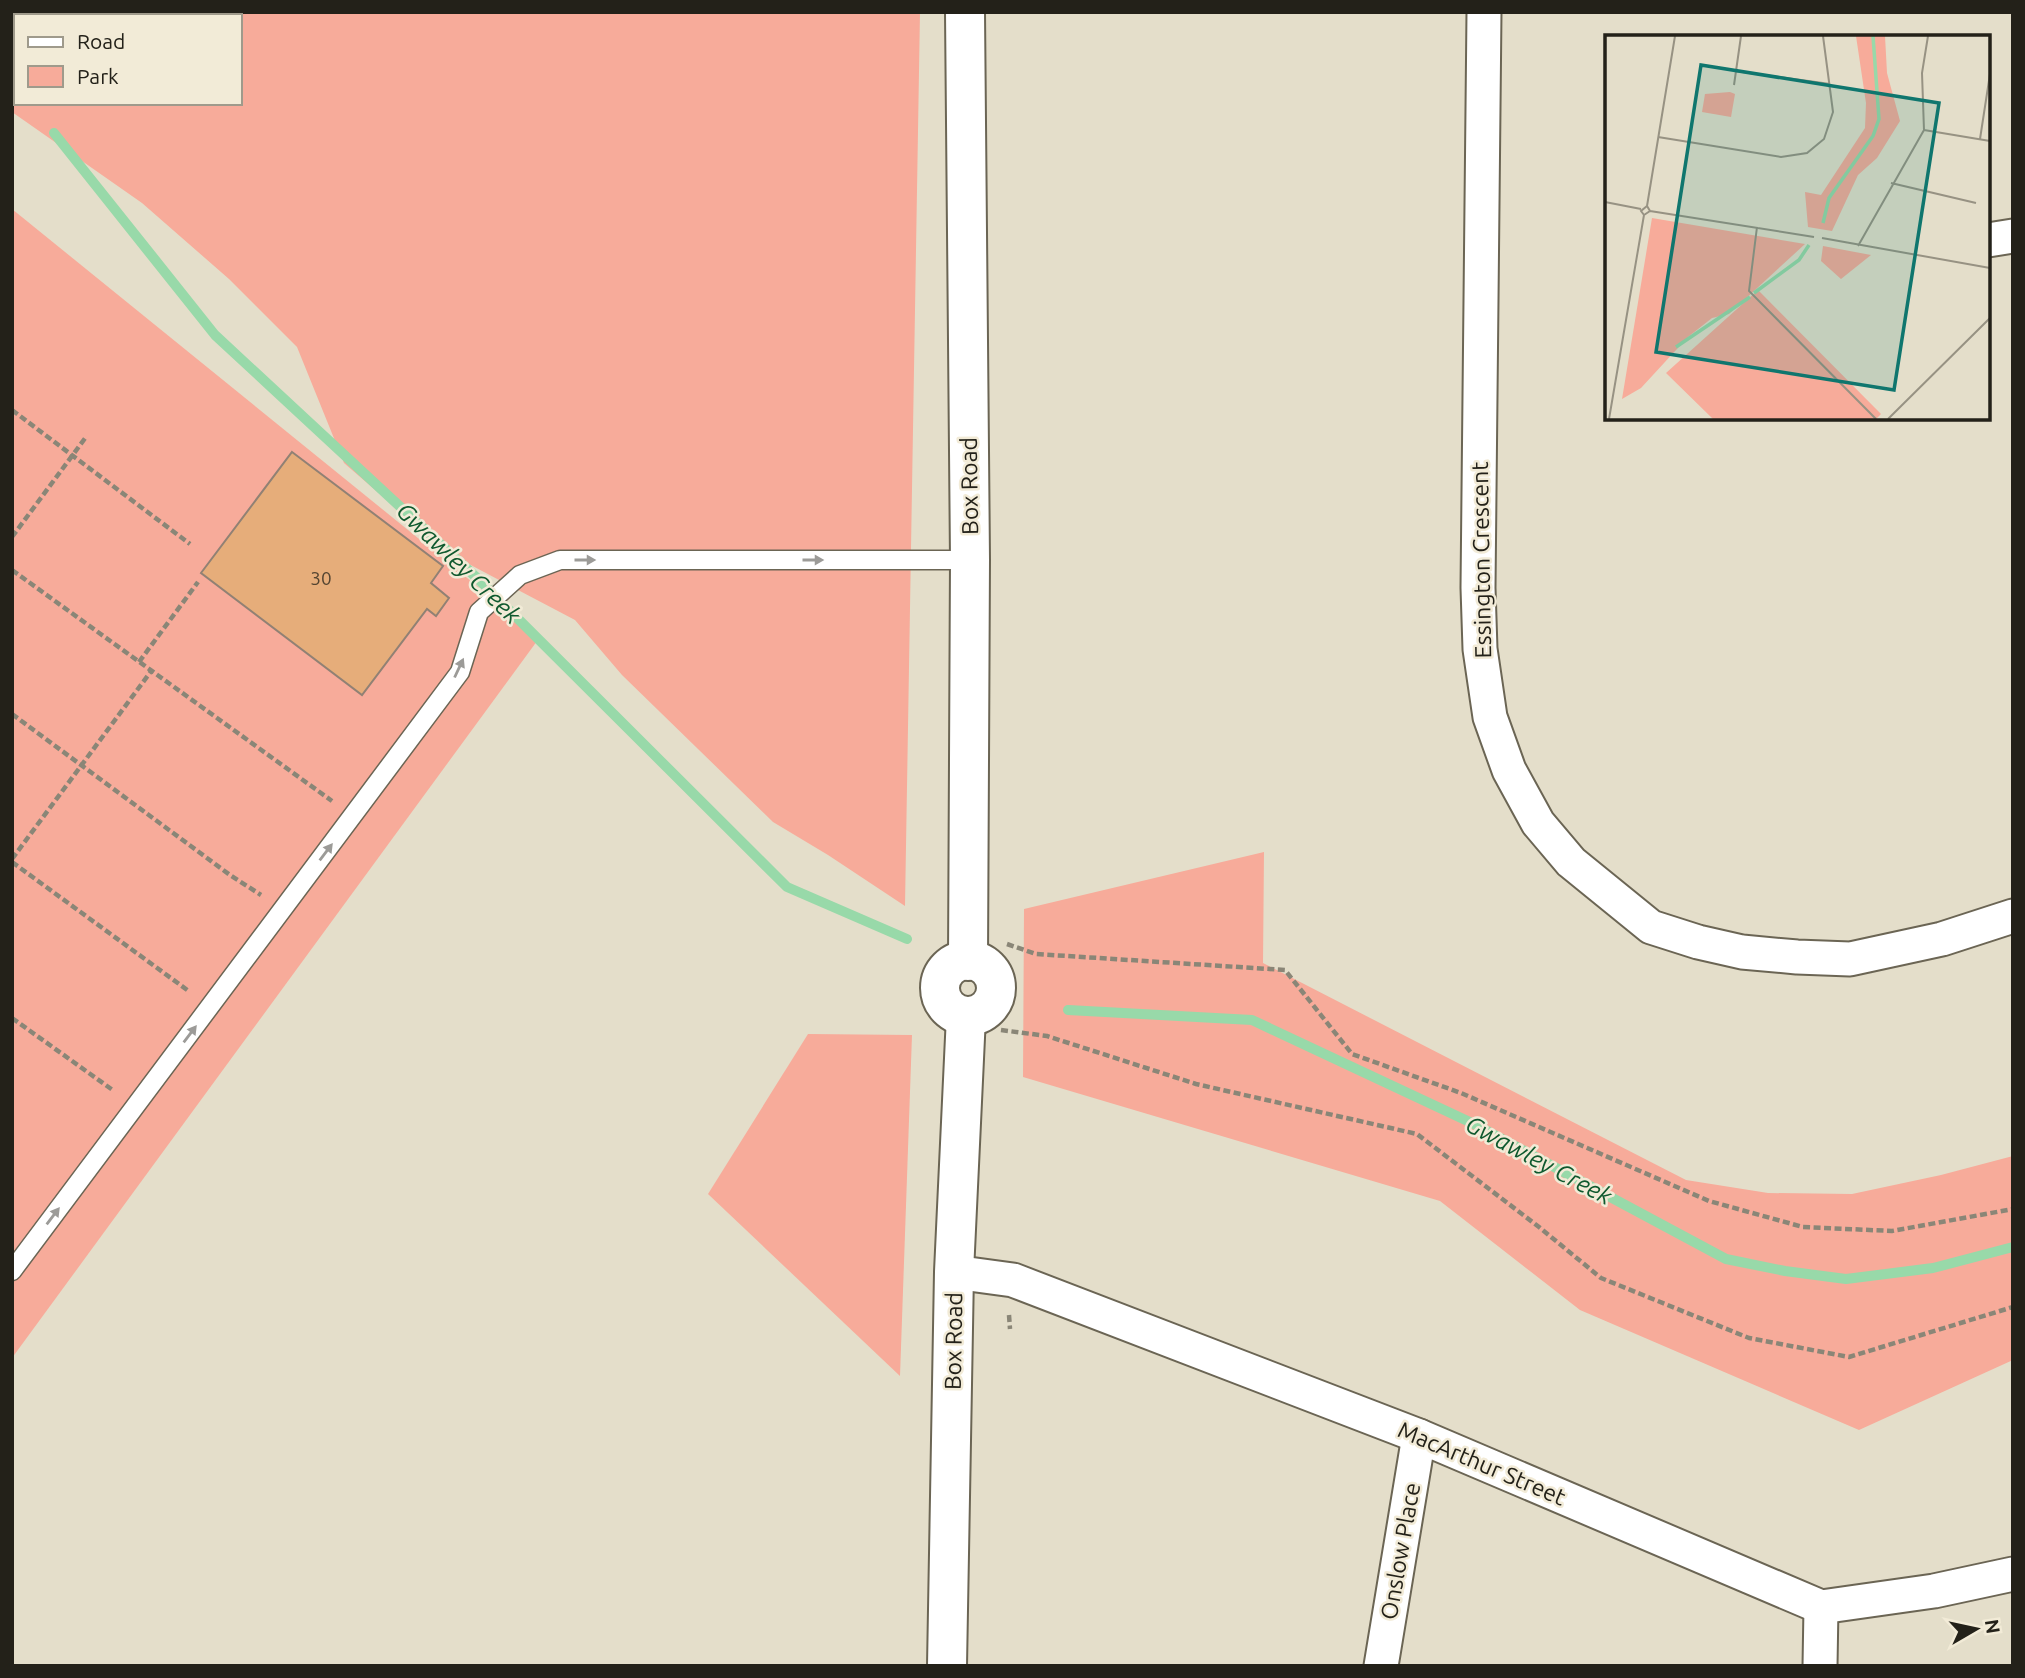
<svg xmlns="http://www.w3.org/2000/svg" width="2025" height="1678" font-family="Ubuntu,sans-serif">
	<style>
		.green { fill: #f7ab9a; fill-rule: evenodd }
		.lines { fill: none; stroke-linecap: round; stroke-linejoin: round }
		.stream { stroke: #98d9a9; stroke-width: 10 }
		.building { fill: #e6ad7a; stroke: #918174; stroke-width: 2 }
		.lane-casing { stroke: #6b6554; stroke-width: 21 }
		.street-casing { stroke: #6b6554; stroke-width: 37 }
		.secondary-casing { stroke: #6b6554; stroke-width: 42 }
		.path { stroke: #8a8677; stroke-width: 4.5; stroke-dasharray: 7 3.5; stroke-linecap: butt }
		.lane { stroke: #fff; stroke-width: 18 }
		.street { stroke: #fff; stroke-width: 33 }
		.secondary { stroke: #fff; stroke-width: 38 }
		.oneway { fill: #9c9b98 }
		.labels { text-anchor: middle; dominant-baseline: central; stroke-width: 5; stroke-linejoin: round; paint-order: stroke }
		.number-label { font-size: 19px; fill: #544431 }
		.street-label { font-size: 23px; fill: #232119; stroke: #f2ebd7 }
		.water-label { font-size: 24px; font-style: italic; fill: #0f592e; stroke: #f2ebd7 }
		.inset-river { fill: none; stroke: #98d9a9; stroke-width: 3.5 }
		.inset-road { fill: none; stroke: #979283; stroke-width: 2 }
		.view { fill: #0f766e; fill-opacity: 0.15; stroke: #0f766e; stroke-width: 3.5 }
		.inset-edge { fill: none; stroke: #232119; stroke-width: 3.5 }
	</style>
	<rect width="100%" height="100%" fill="#e4deca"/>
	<g class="green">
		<path d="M 12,12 L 920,12 L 905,906 L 828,855 L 773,822 L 622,675 L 575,620 L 448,553 L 344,463 L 297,347 L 229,279 L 142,203 L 12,112 ZM 16,16 L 240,16 L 240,103 L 16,103 Z"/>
		<polygon points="12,209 540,637 12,1358"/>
		<polygon points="1264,852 1263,963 1686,1180 1768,1193 1852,1194 1941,1175 2013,1156 2013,1360 1859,1430 1580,1310 1440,1201 1023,1077 1024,909"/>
		<polygon points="808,1034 912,1035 900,1376 708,1194"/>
	</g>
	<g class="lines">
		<g class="stream">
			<polyline points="54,133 215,335 477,578 787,887 907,939"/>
			<polyline points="1068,1010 1252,1020 1474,1124 1726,1259 1785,1271 1846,1279 1933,1268 2013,1247"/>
		</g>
	</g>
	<g class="building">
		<polygon points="178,12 228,12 228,16 177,16"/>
		<polygon points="292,452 443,566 431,583 449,598 436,616 427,609 362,695 201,573"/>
	</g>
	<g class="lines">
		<g class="lane-casing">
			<polyline id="lane" points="12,1271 460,672 479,612 520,575 560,560 970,560"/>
		</g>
		<g class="street-casing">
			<g id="street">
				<polyline points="1484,12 1478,588 1480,649 1490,717 1509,770 1538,823 1571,862 1651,927 1698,942 1742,952 1797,957 1850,959 1942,939 2013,916"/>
				<polyline points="1988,240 2013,236"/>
				<polyline points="954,1272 1013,1280 1419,1436 1821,1607 1934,1591 2013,1574"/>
				<polyline points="1381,1666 1419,1436"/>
				<polyline points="1820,1666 1821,1607"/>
			</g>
		</g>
		<g class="secondary-casing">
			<g id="secondary">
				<polyline points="965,12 970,560 968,961"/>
				<circle cx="968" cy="988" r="28"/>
				<polyline points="947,1666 954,1272 966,1016"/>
			</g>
		</g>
		<g class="path">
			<polyline points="12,410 190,544"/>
			<polyline points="12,537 86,437"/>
			<polyline points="12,570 332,801"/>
			<polyline points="139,662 198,582"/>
			<polyline points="12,714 230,875 261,895"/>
			<polyline points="12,859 152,670"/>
			<polyline points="12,862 190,992"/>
			<polyline points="1007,944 1036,954 1285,970 1352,1054 1461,1093 1709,1201 1803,1227 1892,1231 2013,1209"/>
			<polyline points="928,1008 929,968"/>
			<polyline points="12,1018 114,1091"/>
			<polyline points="1001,1030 1047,1036 1196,1084 1417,1134 1539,1227 1601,1278 1749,1338 1849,1357 2013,1307"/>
			<polyline points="1009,1315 1010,1329"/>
		</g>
		<use href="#lane" class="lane"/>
		<use href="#street" class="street"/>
		<use href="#secondary" class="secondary"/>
	</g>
	<defs><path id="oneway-solid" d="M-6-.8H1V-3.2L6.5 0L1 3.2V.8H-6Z" transform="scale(1.75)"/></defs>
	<g class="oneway">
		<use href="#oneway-solid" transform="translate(585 560)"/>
		<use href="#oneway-solid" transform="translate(813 560)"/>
		<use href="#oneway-solid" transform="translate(459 668) rotate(-65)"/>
		<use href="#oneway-solid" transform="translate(326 852) rotate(-53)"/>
		<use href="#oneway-solid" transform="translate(190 1034) rotate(-53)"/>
		<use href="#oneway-solid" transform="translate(53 1216) rotate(-53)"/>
	</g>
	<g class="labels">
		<g class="number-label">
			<text x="321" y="578">30</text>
		</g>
		<g class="street-label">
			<text transform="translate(969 486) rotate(-91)">Box Road</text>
			<text transform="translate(1481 560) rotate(-91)">Essington Crescent</text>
			<text transform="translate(953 1341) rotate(-89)">Box Road</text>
			<text transform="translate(1482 1463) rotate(23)">MacArthur Street</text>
			<text transform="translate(1400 1551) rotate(-80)">Onslow Place</text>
		</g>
		<g class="water-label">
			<text transform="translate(459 563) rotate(44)">Gwawley Creek</text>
			<text transform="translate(1539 1160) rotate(28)">Gwawley Creek</text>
		</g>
	</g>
	<g transform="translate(1605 35)">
		<rect width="385" height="385" fill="#e4deca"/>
		<path d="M 251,1 L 280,1 L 282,38 L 295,86 L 272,123 L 253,140 L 227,196 L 203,192 L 200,157 L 216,160 L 260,93 L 261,68 ZM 125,57 L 130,59 L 126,82 L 97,77 L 100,59 ZM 47,183 L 200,209 L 124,279 L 107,283 L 83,302 L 36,353 L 17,364 ZM 218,211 L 266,220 L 236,244 L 216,226 ZM 153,255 L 276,379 L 271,384 L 108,384 L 61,338 Z" fill="#f7ab9a"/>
		<path class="inset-river" d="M 218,188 L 224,163 L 268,101 L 274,84 L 268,1M 149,258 L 194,225 L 204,210M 71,312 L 145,262"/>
		<path class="inset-road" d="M 130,36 L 225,49M 129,50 L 136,1M 319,95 L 385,106M 53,102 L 176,122 L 202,118 L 219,104 L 228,77 L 218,1M 375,104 L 385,39M 286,148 L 371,168M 0,167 L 36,174M 42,171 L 70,1M 45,176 L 209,202M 152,192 L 144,256 L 271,384M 217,203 L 385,233M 253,211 L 319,95 L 317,38 L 323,1M 4,384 L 39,180 L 36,176 L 42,171 L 45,176 L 39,180M 283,384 L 385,283"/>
		<path class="view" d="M 96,30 L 334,68 L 289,355 L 51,317 Z"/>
		<rect width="385" height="385" class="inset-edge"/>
	</g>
	<rect width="2025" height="1678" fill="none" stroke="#232119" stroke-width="28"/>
	<rect x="14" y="14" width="228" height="91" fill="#f2ebd7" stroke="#9f9a8b" stroke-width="2"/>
	<rect x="28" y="37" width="35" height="10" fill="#ffffff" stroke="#9f9a8b" stroke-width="2"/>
	<text x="77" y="49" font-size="21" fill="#232119">Road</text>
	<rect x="28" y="66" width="35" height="21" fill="#f7ab9a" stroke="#9f9a8b" stroke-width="2"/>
	<text x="77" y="84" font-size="21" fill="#232119">Park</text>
	<g transform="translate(1976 1629) rotate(81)" stroke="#f2ebd7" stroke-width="5" paint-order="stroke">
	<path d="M0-5L12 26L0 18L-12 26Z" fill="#232119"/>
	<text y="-10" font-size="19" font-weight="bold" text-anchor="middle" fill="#232119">N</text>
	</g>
</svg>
